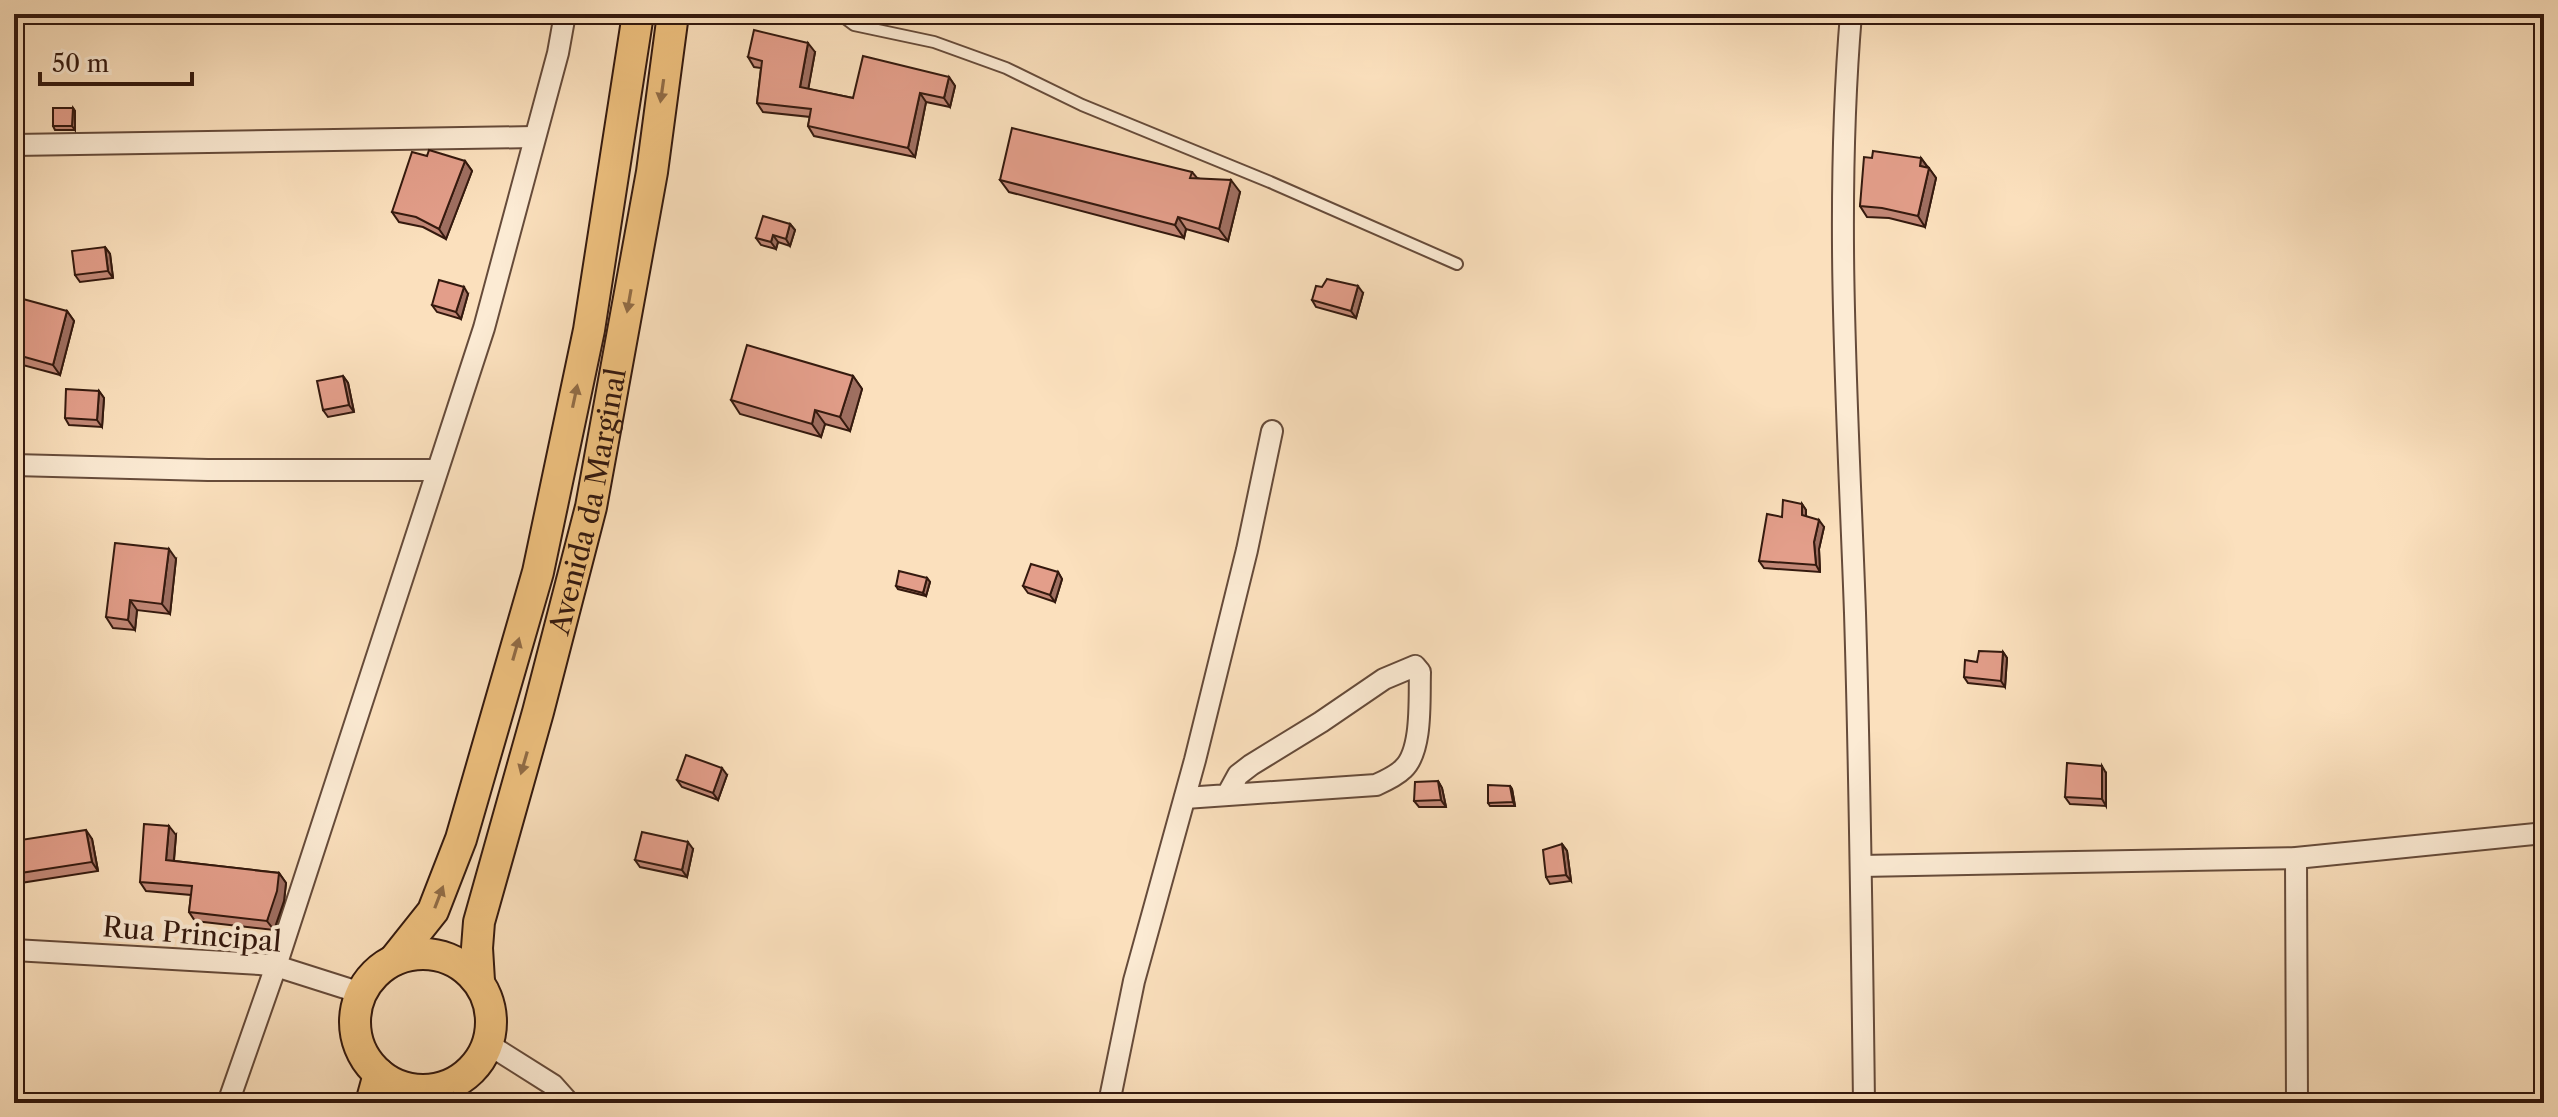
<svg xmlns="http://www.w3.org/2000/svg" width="2558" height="1117" font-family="'Libre Caslon Text',serif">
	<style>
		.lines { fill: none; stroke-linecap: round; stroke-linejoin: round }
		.lane-casing { stroke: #664b3a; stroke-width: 14 }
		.street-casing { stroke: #664b3a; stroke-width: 24 }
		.primary-casing { stroke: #34190e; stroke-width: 34 }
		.lane { stroke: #fcebd4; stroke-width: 10 }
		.street { stroke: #fcebd4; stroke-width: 20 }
		.primary { stroke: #eec07e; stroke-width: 30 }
		.wall { fill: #c38877; stroke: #34190e; stroke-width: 2 }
		.shaded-wall { fill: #9f6f61; stroke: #34190e; stroke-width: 2 }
		.building { fill: #e39e8a; stroke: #34190e; stroke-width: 2 }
		.oneway { fill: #916c46 }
		.labels { text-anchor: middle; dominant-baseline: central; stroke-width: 8; stroke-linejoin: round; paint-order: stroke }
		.street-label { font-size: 28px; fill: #34190e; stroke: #fcebd4 }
	</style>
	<rect width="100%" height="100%" fill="#fbe0bd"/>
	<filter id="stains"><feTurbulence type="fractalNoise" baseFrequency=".0025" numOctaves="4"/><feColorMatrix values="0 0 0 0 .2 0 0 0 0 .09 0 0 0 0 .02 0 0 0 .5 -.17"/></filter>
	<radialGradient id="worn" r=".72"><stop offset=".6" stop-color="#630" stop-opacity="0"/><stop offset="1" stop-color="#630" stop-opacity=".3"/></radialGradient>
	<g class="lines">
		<g class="lane-casing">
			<polyline id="lane" points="843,14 846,19 854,25 934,42 1006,68 1082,105 1270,182 1457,264"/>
		</g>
		<g class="street-casing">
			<g id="street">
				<path d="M 1851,14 C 1834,214 1848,413 1855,613 C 1860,776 1862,940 1864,1103"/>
				<polyline points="14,145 534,137"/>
				<polyline points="14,465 208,470 436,470"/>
				<path d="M 1185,798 L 1376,785 C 1385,781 1396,776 1403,769 C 1423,751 1419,698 1420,672 L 1415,666 L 1384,679 L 1321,722 L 1251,765 L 1238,775 L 1227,795"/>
				<polyline points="2296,858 2297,1103"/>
				<polyline points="1861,866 2296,858 2544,833"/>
				<polyline points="14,950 260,964 276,966 361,993"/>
				<polyline points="488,1044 553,1085 569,1103"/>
				<polyline points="228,1103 276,966 484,328 558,53 565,14"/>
				<polyline points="1109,1103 1134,981 1195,760 1247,550 1272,431"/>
			</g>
		</g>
		<g class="primary-casing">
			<g id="primary">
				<circle cx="423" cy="1022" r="68"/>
				<polyline points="394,960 433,911 461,839 538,572 589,330 638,14"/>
				<path id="s1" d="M 479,981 L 477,948 L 479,922 L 538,712 L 591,507 L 652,172 L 673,14"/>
				<polyline points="371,1103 379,1074"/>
			</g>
		</g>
		<use href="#lane" class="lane"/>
		<use href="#street" class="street"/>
		<use href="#primary" class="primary"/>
	</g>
	<g class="wall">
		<polygon points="815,52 808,89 853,98 949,77 955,86 950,107 926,102 915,157 814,136 808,126 810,117 763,112 757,103 761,68 754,67 748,57"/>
		<polygon points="73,108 75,111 75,130 55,130 53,126"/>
		<polygon points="1872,158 1921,158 1936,178 1925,227 1889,218 1867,217 1860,206"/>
		<polygon points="465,161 472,171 446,239 423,227 399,222 392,212"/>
		<polygon points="1192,172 1197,178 1240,192 1228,241 1186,229 1184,238 1009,192 1000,180"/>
		<polygon points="790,224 795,230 790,246 778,242 776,249 761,245 756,238"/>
		<polygon points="105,247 110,254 113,278 80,282 75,275"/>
		<polygon points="1363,293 1356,318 1316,307 1312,300"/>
		<polygon points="468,294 461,319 437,312 432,305"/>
		<polygon points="67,311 74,321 60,375 15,363 14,361 14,332"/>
		<polygon points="343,376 348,383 354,412 328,417 323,410"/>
		<polygon points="853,376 862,389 850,431 825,424 821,437 740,414 731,400"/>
		<polygon points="99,391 104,398 102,427 69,425 65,418"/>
		<polygon points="1802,504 1806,510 1806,516 1824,527 1819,549 1820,572 1764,568 1759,561 1782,517"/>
		<polygon points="176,559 170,614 137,610 135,630 113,628 106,617"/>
		<polygon points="1058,572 1062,579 1055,602 1028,593 1023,586"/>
		<polygon points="927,578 930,582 926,596 898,589 896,586"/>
		<polygon points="2003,652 2007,658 2005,687 1968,683 1964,677 1977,662"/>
		<polygon points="2106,773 2106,806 2070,804 2065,797"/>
		<polygon points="727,775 718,800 682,787 677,780"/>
		<polygon points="1438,781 1442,788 1446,807 1419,807 1414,801"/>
		<polygon points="1510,786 1512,789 1515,806 1490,806 1488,803"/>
		<polygon points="176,835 174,861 279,873 286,883 284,901 274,930 195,921 189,912 191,895 146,891 140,882"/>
		<polygon points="92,839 98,871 14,884 14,841"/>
		<polygon points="1562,844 1567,851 1571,881 1550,884 1546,877"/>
		<polygon points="693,849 687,877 640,867 635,860"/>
	</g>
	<g class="shaded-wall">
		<polygon points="808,43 815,52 807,96 800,87"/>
		<polygon points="949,77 955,86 950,107 944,98"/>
		<polygon points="14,85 18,115 14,110"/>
		<polygon points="920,93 926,102 915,157 908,148"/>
		<polygon points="73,108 75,111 75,130 72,126"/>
		<polygon points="1921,158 1928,168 1920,166"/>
		<polygon points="465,161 472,171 446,239 439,229"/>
		<polygon points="1929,168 1936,178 1925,227 1918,216"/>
		<polygon points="1231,180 1240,192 1228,241 1219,229"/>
		<polygon points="1178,217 1186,229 1184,238 1175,225"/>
		<polygon points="790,224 795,230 790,246 786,239"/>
		<polygon points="773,235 778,242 776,249 771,242"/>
		<polygon points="105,247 110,254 113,278 108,271"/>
		<polygon points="1358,286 1363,293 1356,318 1351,311"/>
		<polygon points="464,287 468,294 461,319 456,312"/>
		<polygon points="67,311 74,321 60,375 53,365"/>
		<polygon points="343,376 348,383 354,412 349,405"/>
		<polygon points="853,376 862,389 850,431 840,417"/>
		<polygon points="99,391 104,398 102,427 97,420"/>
		<polygon points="815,410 825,424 821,437 812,424"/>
		<polygon points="1802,504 1806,510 1806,522 1802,515"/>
		<polygon points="1819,520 1824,527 1819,549 1820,572 1816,565 1814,542"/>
		<polygon points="169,549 176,559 170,614 162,604"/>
		<polygon points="1058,572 1062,579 1055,602 1050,595"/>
		<polygon points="927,578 930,582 926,596 923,593"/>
		<polygon points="130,600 137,610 135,630 128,620"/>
		<polygon points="2003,652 2007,658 2005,687 2001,681"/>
		<polygon points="2102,766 2106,773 2106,806 2102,799"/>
		<polygon points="722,768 727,775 718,800 713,793"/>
		<polygon points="1438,781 1442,788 1446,807 1441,800"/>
		<polygon points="1510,786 1512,789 1515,806 1513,802"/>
		<polygon points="169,826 176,835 173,869 166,860"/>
		<polygon points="86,830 92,839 98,871 92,862"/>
		<polygon points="688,842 693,849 687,877 682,870"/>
		<polygon points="1562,844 1567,851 1571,881 1566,875"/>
		<polygon points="279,873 286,883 284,901 274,930 267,921"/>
	</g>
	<g class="building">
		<polygon points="754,30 808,43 800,87 853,98 863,56 949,77 944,98 920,93 908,148 808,126 811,109 757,103 762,61 748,57"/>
		<polygon points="53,108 73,108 72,126 53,126"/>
		<polygon points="1012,128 1192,172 1190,178 1231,180 1219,229 1178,217 1175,225 1000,180"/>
		<polygon points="429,150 465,161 439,229 416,217 392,212 412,152 427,156"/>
		<polygon points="1873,151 1921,158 1920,166 1929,168 1918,216 1882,208 1860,206 1864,157 1872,158"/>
		<polygon points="763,216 790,224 786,239 773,235 771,242 756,238"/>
		<polygon points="105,247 108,271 75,275 72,251"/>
		<polygon points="1327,279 1358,286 1351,311 1312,300 1316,286 1322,287"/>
		<polygon points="439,280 464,287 456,312 432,305"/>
		<polygon points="23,299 67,311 53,365 14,354 14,332"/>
		<polygon points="747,345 853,376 840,417 815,410 812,424 731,400"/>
		<polygon points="343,376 349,405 323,410 317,381"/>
		<polygon points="66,389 99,391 97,420 65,418"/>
		<polygon points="1783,500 1802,504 1802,515 1819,520 1814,542 1816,565 1759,561 1767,514 1782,517"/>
		<polygon points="115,543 169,549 162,604 130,600 128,620 106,617"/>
		<polygon points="1031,564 1058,572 1050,595 1023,586"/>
		<polygon points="899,571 927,578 923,593 896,586"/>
		<polygon points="1979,651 2003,652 2001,681 1964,677 1965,660 1977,662"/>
		<polygon points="686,755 722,768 713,793 677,780"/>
		<polygon points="2067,763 2102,766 2102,799 2065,797"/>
		<polygon points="1438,781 1441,800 1414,801 1415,782"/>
		<polygon points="1488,785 1510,786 1513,802 1488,803"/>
		<polygon points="144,824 169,826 166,860 279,873 277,891 267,921 189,912 192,886 140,882"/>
		<polygon points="86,830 92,862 14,874 14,841"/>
		<polygon points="642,832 688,842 682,870 635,860"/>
		<polygon points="1562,844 1566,875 1546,877 1543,850"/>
		<polygon points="454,1093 482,1103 450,1103"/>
		<polygon points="1404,1096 1425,1096 1426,1103 1404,1103"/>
	</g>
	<defs><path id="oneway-solid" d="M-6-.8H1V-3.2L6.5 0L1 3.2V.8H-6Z" transform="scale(2)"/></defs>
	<g class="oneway">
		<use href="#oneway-solid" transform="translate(662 91) rotate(98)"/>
		<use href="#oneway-solid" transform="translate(629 301) rotate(100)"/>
		<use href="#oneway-solid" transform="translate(575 396) rotate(-78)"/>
		<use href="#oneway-solid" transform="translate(516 649) rotate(-74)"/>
		<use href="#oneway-solid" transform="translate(524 763) rotate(106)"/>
		<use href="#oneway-solid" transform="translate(439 897) rotate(-69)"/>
	</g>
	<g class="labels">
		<g class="street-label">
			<text stroke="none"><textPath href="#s1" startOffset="494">Avenida da Marginal</textPath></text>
			<text transform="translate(192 934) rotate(5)">Rua Principal</text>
		</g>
	</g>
	<rect width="2558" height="1117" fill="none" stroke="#fbe0bd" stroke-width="48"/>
	<rect x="16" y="16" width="2526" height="1085" fill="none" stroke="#34190e" stroke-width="4"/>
	<rect x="24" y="24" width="2510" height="1069" fill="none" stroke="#34190e" stroke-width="2"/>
	<path d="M40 72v12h152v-12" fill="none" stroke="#34190e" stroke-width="4"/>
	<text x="52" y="72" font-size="24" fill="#34190e" stroke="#fcebd4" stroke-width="6" paint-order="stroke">50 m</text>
	<rect width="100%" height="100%" filter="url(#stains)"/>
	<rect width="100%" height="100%" fill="url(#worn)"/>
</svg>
